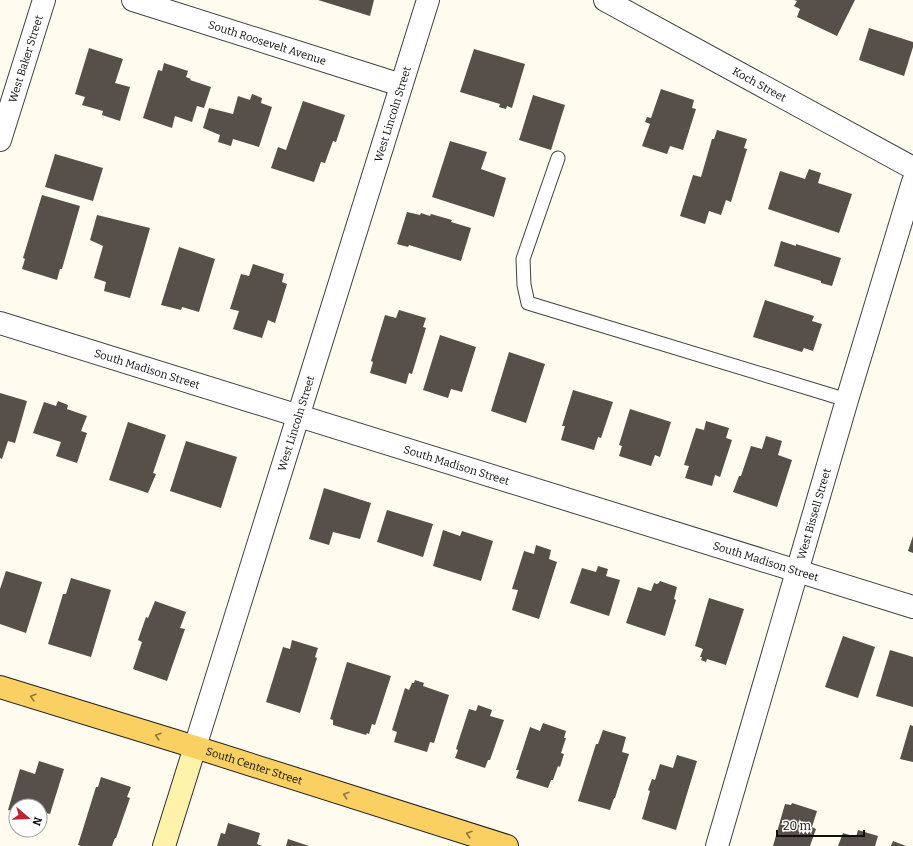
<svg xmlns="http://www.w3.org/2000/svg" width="913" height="846" font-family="Bitter,serif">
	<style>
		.building { fill: #574f4a }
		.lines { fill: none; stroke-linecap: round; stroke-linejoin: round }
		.service-casing { stroke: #414141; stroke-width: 15 }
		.minor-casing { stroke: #414141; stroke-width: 24 }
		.secondary-casing { stroke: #303030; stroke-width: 24 }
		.primary-casing { stroke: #1f1f1f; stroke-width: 24 }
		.service { stroke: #fff; stroke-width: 13 }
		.minor { stroke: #fff; stroke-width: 22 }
		.secondary { stroke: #fff2aa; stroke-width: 22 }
		.primary { stroke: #fbd063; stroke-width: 22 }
		.oneway { stroke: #90793d }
		.labels { text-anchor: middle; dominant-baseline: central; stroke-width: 4; stroke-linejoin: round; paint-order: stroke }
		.street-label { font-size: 11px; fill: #0e0e0e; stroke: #fff }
	</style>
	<rect width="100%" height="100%" fill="#fffbef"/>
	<g class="building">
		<polygon points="318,0 374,0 370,16"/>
		<polygon points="794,0 855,0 837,36 797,17 800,9 794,6 797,1"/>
		<polygon points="869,28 913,42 913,47 904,76 859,60"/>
		<polygon points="89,48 123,59 115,83 130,87 120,121 102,115 103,111 82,105 85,97 75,94"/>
		<polygon points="474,49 525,64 512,108 507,106 506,109 499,107 500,104 460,92"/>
		<polygon points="164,63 188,71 186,77 191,79 190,80 211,87 204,108 197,106 192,122 175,116 172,128 143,118 158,70 162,71"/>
		<polygon points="661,89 694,100 692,108 696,109 683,150 670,146 667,154 642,146 650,124 645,122 647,117 651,118"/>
		<polygon points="252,94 262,98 261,103 272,107 259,147 233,139 231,146 218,142 220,135 203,128 209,108 233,114 238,96 250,100"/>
		<polygon points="533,95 565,105 551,150 519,140"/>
		<polygon points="303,101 345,115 336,142 333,141 325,163 321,162 314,182 271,168 278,147 286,150"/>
		<polygon points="717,130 747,139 744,148 747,149 731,202 726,200 721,215 709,211 705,224 680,216 693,175 701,177 712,139 714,139"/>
		<polygon points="450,141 487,152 481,169 506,178 494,217 432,197"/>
		<polygon points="55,154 103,168 93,201 45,187"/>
		<polygon points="809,169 821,173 818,183 852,194 839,233 768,209 780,171 805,179"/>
		<polygon points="42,195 80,206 62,269 60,269 57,280 22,269 25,259 23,258"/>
		<polygon points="407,212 420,215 421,213 430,216 431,214 452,220 451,222 471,228 461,261 409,245 408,247 397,244"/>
		<polygon points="97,215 150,228 130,298 104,291 106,282 94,278 103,246 90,240"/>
		<polygon points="781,241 796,246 796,244 841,258 832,286 821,283 821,281 774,266"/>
		<polygon points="179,247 215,259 199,312 182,307 181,310 161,305"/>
		<polygon points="253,264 284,274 282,282 287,284 275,323 268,320 262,338 233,329 239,311 230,309 241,274 249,276"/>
		<polygon points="765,300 814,316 812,321 822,324 813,351 804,348 802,352 753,337"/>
		<polygon points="399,310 426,318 423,327 426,328 412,374 409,373 406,384 370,373 373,362 371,361 385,315 396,318"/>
		<polygon points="440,335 476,347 462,392 451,389 448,398 423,390"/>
		<polygon points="509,352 545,364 526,423 491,411"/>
		<polygon points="573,390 613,402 601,438 598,437 594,450 561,440 565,426 562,426"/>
		<polygon points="0,393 27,401 15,443 8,441 2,459 0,458"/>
		<polygon points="58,401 68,405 67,409 87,416 81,431 87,433 77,463 56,456 61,442 33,433 44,402 56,406"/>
		<polygon points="630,409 671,422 660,457 655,455 651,466 619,456 622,446 619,445"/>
		<polygon points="706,421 729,428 726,438 732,440 720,477 715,475 712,486 685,478 689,466 684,465 696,428 704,430"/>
		<polygon points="128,422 166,435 153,473 156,474 148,493 109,480"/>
		<polygon points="766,436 782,441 778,455 792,460 777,507 733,492 739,476 741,476 751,446 762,449"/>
		<polygon points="186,441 237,457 221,508 170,491"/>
		<polygon points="324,488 371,503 360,539 333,532 329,545 309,539"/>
		<polygon points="387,510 433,524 423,557 377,542"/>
		<polygon points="443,530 460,536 462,531 493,541 481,581 433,566"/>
		<polygon points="913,536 913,553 908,551"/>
		<polygon points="536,545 551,550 549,559 557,562 539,619 512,610 518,590 512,589 524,551 534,554"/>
		<polygon points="598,566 608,569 606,576 620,580 609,616 570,603 582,568 596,572"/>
		<polygon points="6,571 42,582 26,633 0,624 0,589"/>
		<polygon points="71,578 111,590 91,657 48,644 63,594 66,594"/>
		<polygon points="660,581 677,587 674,599 676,600 665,636 626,623 638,587 651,591 654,583 657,584 659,583"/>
		<polygon points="709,598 744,609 726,665 707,659 706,662 701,660 702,657 700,657 703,649 695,646"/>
		<polygon points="155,601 186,612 180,628 185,629 167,681 133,669 142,642 138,640 146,617 148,618"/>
		<polygon points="843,636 875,647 858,698 825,687"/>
		<polygon points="292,640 318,648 315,657 317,658 300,713 266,702 283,647 290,649"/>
		<polygon points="890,650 913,657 913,707 876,696"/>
		<polygon points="347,662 391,676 375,725 372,724 369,734 367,733 366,735 333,725 333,720 330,719"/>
		<polygon points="415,680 424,683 423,686 449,695 434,743 430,742 427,752 394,742 397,732 392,730 405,688 409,690 412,683 414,683"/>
		<polygon points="478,705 492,710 490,716 504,720 490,760 488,760 485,768 455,758 458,750 456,749 469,709 476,711"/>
		<polygon points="543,723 566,731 564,738 566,738 561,753 564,754 560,767 558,766 553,780 551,780 548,788 516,778 519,770 516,770 530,727 540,731"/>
		<polygon points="910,725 913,726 913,762 900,759"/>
		<polygon points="603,730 626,737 622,752 629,754 615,798 614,798 610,810 578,801 596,744 598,744"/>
		<polygon points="677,755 697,761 676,830 642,819 650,791 648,790 652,779 655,780 660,764 673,768"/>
		<polygon points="39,761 64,769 50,814 40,811 40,806 16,806 16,812 8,810 20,769 35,774"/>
		<polygon points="101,777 131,787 127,797 130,798 116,838 115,838 112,846 81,846 78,845 96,787 98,787"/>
		<polygon points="792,803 817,811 812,827 816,829 810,846 773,846 785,804 791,805"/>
		<polygon points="228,823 260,833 257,844 262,846 217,846 221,833 225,834"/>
		<polygon points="858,830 878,836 875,846 838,846 843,833 856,837"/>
		<polygon points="288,839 309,846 286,846"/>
		<polygon points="893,841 906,846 891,846"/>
	</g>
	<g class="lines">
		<g class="service-casing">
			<polyline id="service" points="558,158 523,259 524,285 528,303 847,400"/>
		</g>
		<g class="minor-casing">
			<g id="minor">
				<path id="s1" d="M 133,0 L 401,85"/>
				<path id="s2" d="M 605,0 L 913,168"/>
				<path id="s3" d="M 0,140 L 44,0"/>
				<path id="s4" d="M 0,323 L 913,607"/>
				<path id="s5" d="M 195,747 L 428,0"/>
				<path id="s6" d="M 717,846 L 847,400 L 913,182"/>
			</g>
		</g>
		<g class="secondary-casing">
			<polyline id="secondary" points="164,846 195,747"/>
		</g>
		<g class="primary-casing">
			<g id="primary">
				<path id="s7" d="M 0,687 L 195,747 L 507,846"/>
			</g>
		</g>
		<use href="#service" class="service"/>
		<use href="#minor" class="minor"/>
		<use href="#secondary" class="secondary"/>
		<use href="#primary" class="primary"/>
	</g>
	<defs><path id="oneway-chevron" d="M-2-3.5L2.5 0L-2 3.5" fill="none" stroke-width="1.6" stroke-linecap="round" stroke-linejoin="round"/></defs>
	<g class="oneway">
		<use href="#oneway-chevron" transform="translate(33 697) rotate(-163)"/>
		<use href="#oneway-chevron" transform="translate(158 736) rotate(-163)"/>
		<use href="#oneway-chevron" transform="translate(346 795) rotate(-162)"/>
		<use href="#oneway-chevron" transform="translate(469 834) rotate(-162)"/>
	</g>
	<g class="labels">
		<g class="street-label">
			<text stroke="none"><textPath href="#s1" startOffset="141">South Roosevelt Avenue</textPath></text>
			<text stroke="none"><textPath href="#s3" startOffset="85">West Baker Street</textPath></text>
			<text stroke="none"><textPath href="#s2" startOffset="176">Koch Street</textPath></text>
			<text stroke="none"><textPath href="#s5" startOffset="663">West Lincoln Street</textPath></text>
			<text stroke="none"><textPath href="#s4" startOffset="154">South Madison Street</textPath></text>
			<text stroke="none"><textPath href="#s5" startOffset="339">West Lincoln Street</textPath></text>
			<text stroke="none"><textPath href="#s4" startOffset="478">South Madison Street</textPath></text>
			<text stroke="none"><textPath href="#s6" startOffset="346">West Bissell Street</textPath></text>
			<text stroke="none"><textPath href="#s4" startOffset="802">South Madison Street</textPath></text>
			<text stroke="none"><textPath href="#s7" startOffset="266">South Center Street</textPath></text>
		</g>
	</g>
	<g transform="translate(28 818) rotate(109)"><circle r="19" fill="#ffffff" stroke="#9f9f9f"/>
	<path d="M0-3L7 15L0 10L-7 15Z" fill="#c22330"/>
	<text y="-6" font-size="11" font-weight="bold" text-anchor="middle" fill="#0e0e0e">N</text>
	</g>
	<path d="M777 830v6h87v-6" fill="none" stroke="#0e0e0e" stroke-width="2"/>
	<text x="783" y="830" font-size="12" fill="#0e0e0e" stroke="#ffffff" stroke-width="3" paint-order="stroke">20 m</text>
</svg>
